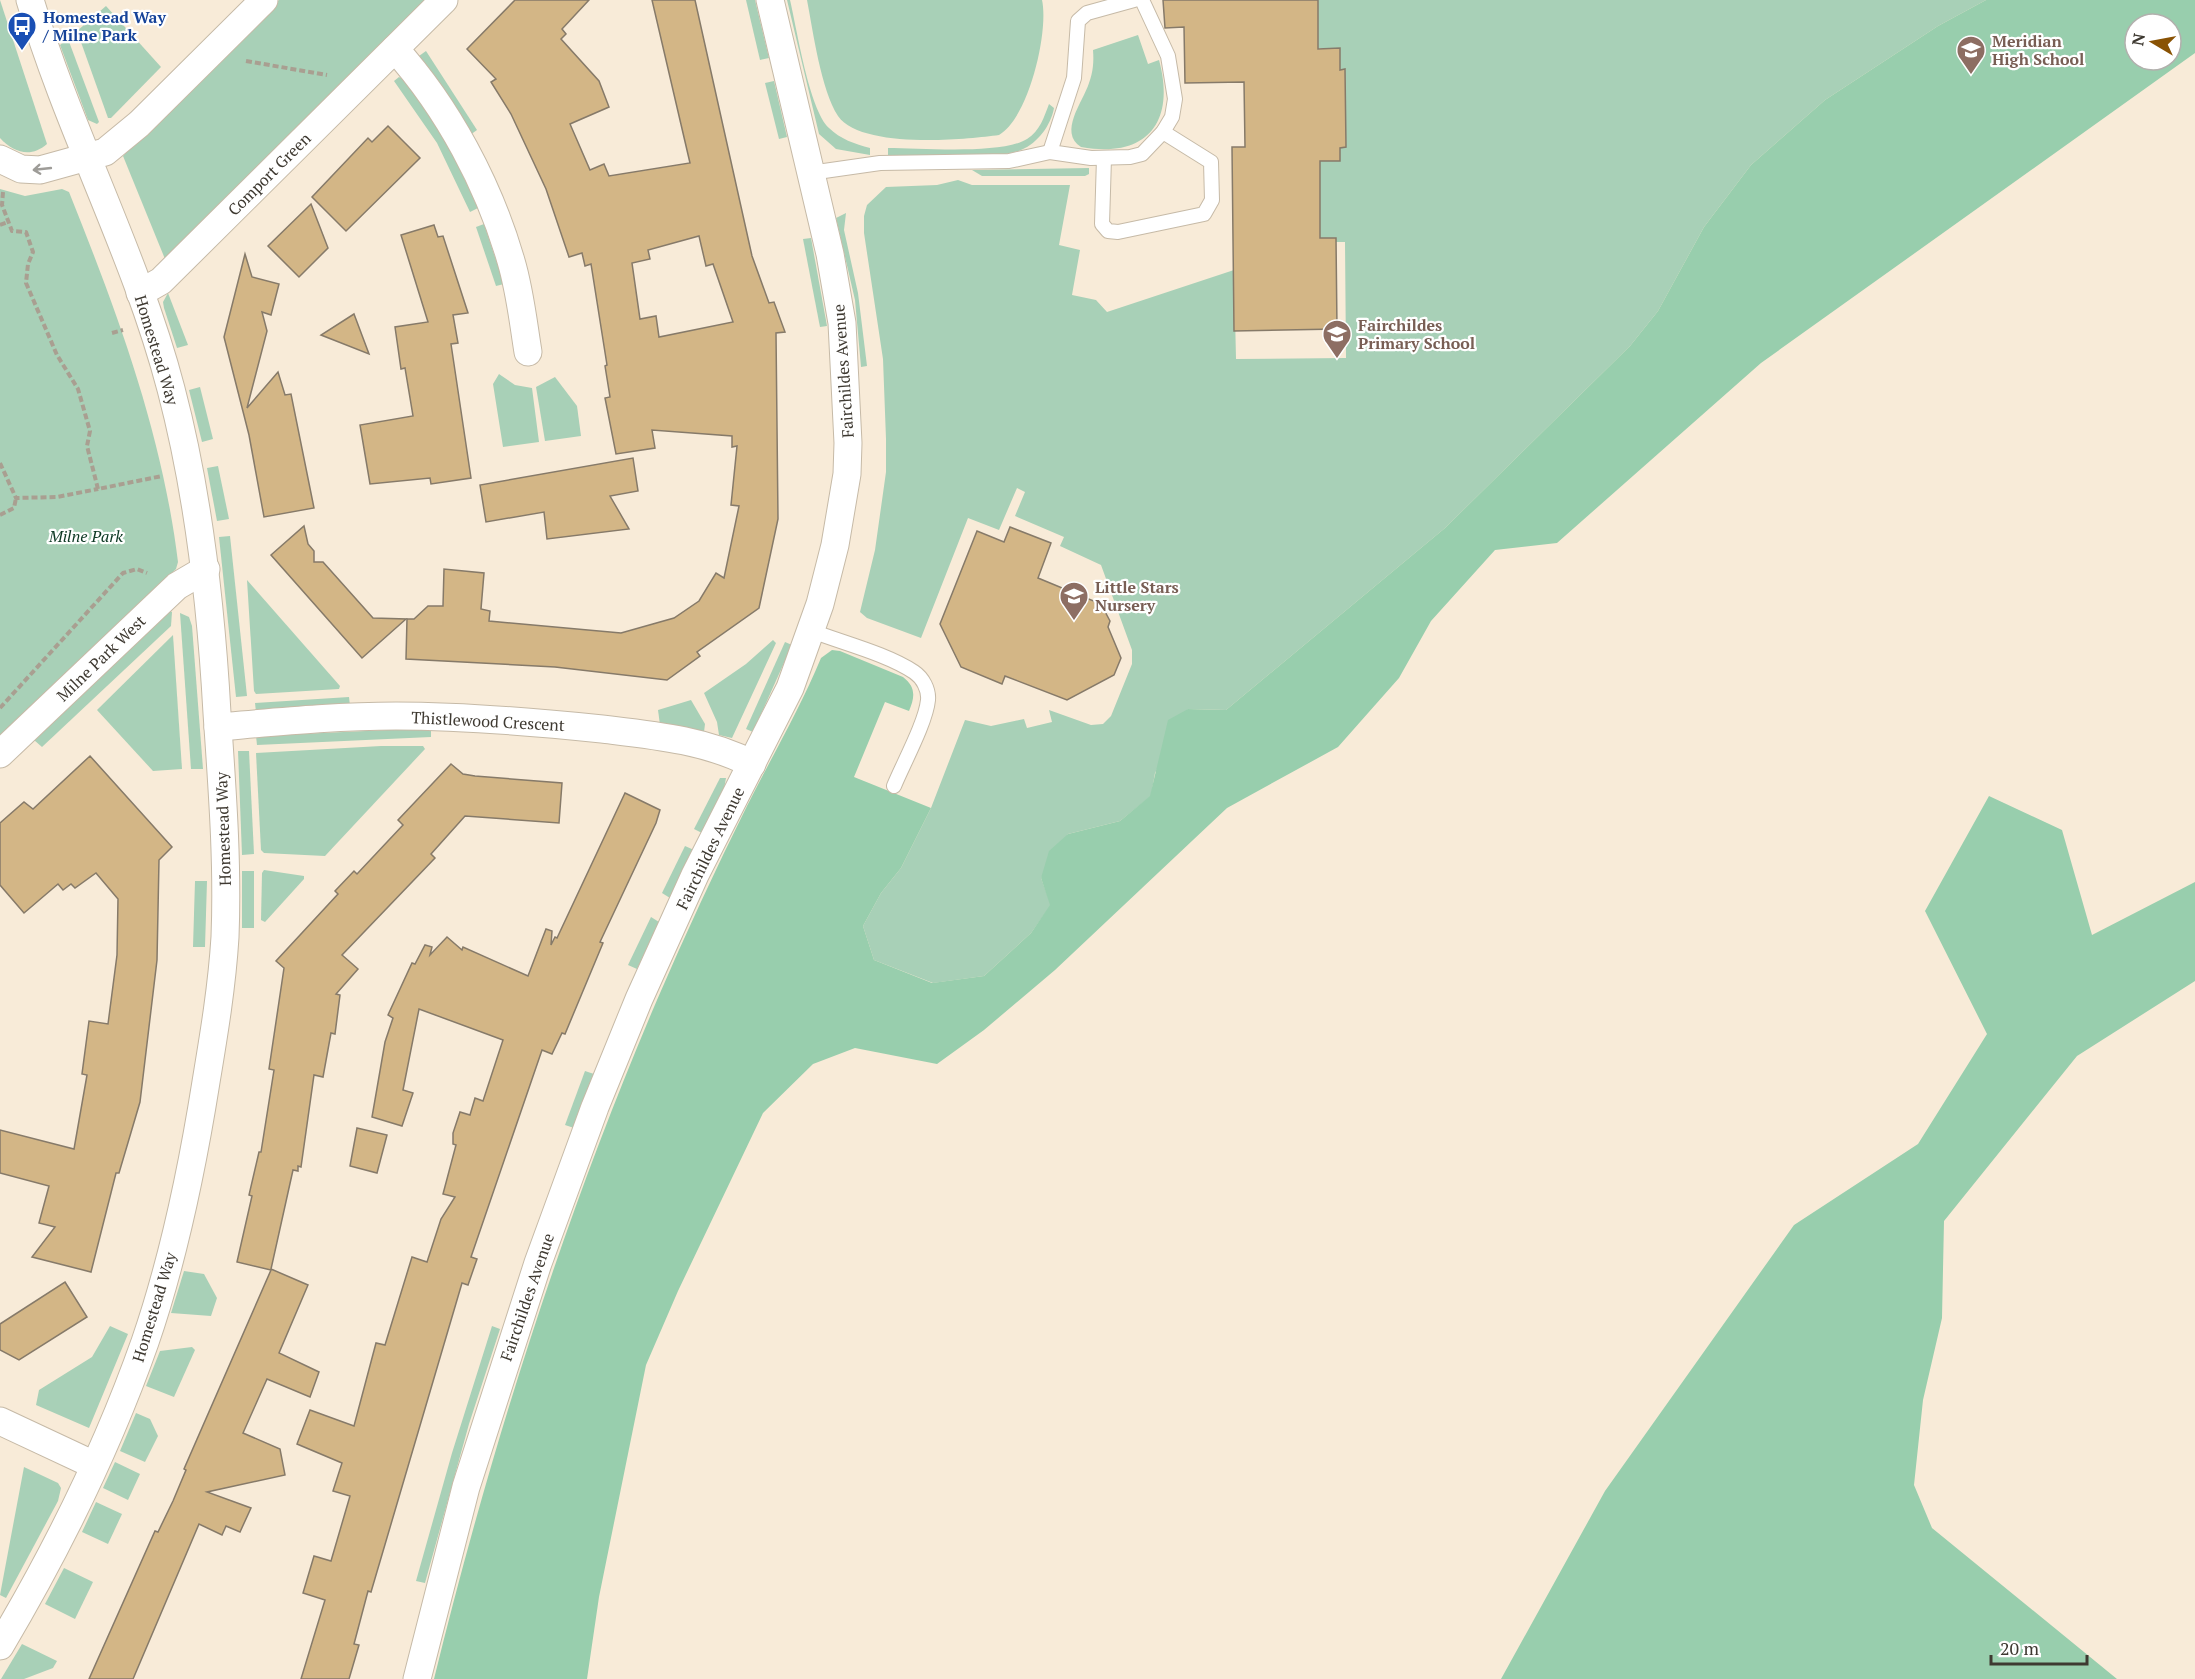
<svg xmlns="http://www.w3.org/2000/svg" width="2195" height="1679" font-family="'PT Serif',serif">
	<style>
		.green { fill: #a8d0b7 }
		.forest { fill: #98cead; fill-rule: evenodd }
		.building { fill: #d3b686; stroke: #867a69; stroke-width: 1.5; fill-rule: evenodd }
		.lines { fill: none; stroke-linecap: round; stroke-linejoin: round }
		.service-casing { stroke: #c6baa7; stroke-width: 16 }
		.minor-casing { stroke: #c6baa7; stroke-width: 29 }
		.path { stroke: #a99f91; stroke-width: 4; stroke-dasharray: 6 3; stroke-linecap: butt }
		.service { stroke: #fff; stroke-width: 14 }
		.minor { stroke: #fff; stroke-width: 27 }
		.oneway { stroke: #9e9c98 }
		.labels { text-anchor: middle; dominant-baseline: central; stroke-width: 4.5; stroke-linejoin: round; paint-order: stroke }
		.transit-label { font-size: 16px; font-weight: bold; fill: #164399; stroke: #fff; text-anchor: start }
		.education-label { font-size: 16px; font-weight: bold; fill: #785e54; stroke: #fff; text-anchor: start }
		.street-label { font-size: 16px; fill: #3e3931; stroke: #fff }
		.park-label { font-size: 16px; font-style: italic; fill: #0c3823; stroke: #fff }
	</style>
	<rect width="100%" height="100%" fill="#f8ebd8"/>
	<g class="green">
		<path d="M 0,0 L 47,144 C 31,158 14,153 0,138 Z"/>
		<polygon points="279,0 427,0 165,259 123,156"/>
		<polygon points="746,0 755,0 769,58 760,60"/>
		<path d="M 787,0 L 790,0 C 797,29 809,109 829,128 C 840,139 855,144 870,148 L 870,155 L 836,149 L 819,134 Z"/>
		<path d="M 807,0 L 1042,0 C 1049,31 1029,118 999,135 C 963,140 861,149 838,116 C 821,90 813,31 807,0 Z"/>
		<polygon points="1318,0 1986,0 1938,26 1825,100 1751,165 1704,227 1658,311 1630,346 1445,528 1226,710 1188,709 1155,773 1151,796 1120,821 1068,834 1041,878 1051,905 1031,933 984,976 933,983 874,960 863,926 881,893 901,868 931,808 965,720 991,726 1024,719 1027,728 1052,722 1049,710 1091,725 1103,724 1111,716 1132,664 1132,650 1101,565 1060,546 1064,537 1015,516 1025,492 1017,488 999,530 968,518 921,638 867,618 860,612 875,550 886,472 886,439 883,359 864,233 864,216 867,205 886,187 937,185 958,180 972,185 1070,185 1059,245 1080,250 1072,295 1096,300 1107,312 1234,270 1236,359 1346,358 1345,242 1320,242 1320,161 1340,148 1346,147 1345,70 1340,70 1340,49 1318,48"/>
		<polygon points="106,6 161,67 111,118 108,118 77,31"/>
		<path d="M 1138,35 L 1148,64 L 1159,60 C 1176,122 1147,159 1081,147 C 1058,132 1083,102 1089,83 C 1093,72 1094,62 1093,50 Z"/>
		<polygon points="68,39 99,122 97,124 88,120 60,45"/>
		<polygon points="426,51 477,130 470,135 419,56"/>
		<path d="M 399,77 C 425,91 465,179 478,208 L 470,212 L 437,143 L 394,81 Z"/>
		<polygon points="774,81 787,137 779,139 765,83"/>
		<path d="M 1049,104 L 1054,108 C 1051,125 1038,143 1021,150 C 995,161 920,155 888,155 L 888,148 C 920,148 1002,155 1027,139 C 1040,131 1044,117 1049,104 Z"/>
		<polygon points="1089,168 1089,174 1085,176 982,176 972,170"/>
		<path d="M 0,189 L 25,196 L 62,189 L 69,192 C 117,312 162,432 178,562 L 176,569 L 0,739 Z"/>
		<polygon points="846,213 844,230 858,293 867,366 861,367 855,300 836,218"/>
		<polygon points="484,224 504,284 496,286 476,227"/>
		<polygon points="811,238 827,326 820,327 803,239"/>
		<polygon points="168,293 188,345 177,348 164,308 163,302"/>
		<polygon points="499,374 515,385 532,388 539,442 503,447 493,384"/>
		<polygon points="555,377 577,406 581,436 545,441 536,387"/>
		<polygon points="200,387 213,439 202,442 189,390"/>
		<polygon points="218,466 229,519 217,521 207,468"/>
		<polygon points="230,536 247,696 236,697 219,537"/>
		<polygon points="247,580 340,686 339,689 256,694 254,691"/>
		<polygon points="170,611 172,612 171,626 42,747 34,740"/>
		<polygon points="180,613 189,617 192,626 203,769 191,769"/>
		<polygon points="173,635 182,769 153,771 97,710"/>
		<polygon points="773,640 776,643 732,738 719,735 717,722 704,693 746,664"/>
		<polygon points="785,642 792,645 753,732 746,729"/>
		<polygon points="349,697 350,706 256,712 255,703"/>
		<polygon points="691,700 705,724 704,732 660,725 658,710"/>
		<polygon points="431,728 431,737 257,745 256,736"/>
		<polygon points="381,746 423,746 425,749 325,856 264,853 261,850 256,753"/>
		<polygon points="238,751 249,751 254,854 242,855"/>
		<polygon points="720,778 726,778 724,789 702,833 694,829"/>
		<polygon points="685,846 694,850 670,898 662,893"/>
		<polygon points="264,870 304,876 304,879 265,922 261,920 262,873"/>
		<rect x="242" y="871" width="12" height="57"/>
		<polygon points="195,881 207,881 205,947 193,947"/>
		<polygon points="651,917 659,922 637,969 628,965"/>
		<polygon points="585,1071 594,1074 574,1128 565,1125"/>
		<polygon points="184,1271 204,1274 217,1298 211,1316 171,1313"/>
		<polygon points="110,1326 128,1334 89,1428 36,1405 39,1390 92,1357"/>
		<polygon points="492,1326 500,1329 469,1424 425,1583 416,1581 452,1453"/>
		<polygon points="192,1347 195,1350 174,1397 146,1386 160,1351"/>
		<polygon points="136,1413 150,1419 158,1436 145,1462 120,1451"/>
		<polygon points="115,1462 140,1474 128,1500 103,1488"/>
		<polygon points="24,1467 58,1483 61,1488 58,1501 6,1598 0,1595"/>
		<polygon points="96,1502 122,1514 108,1544 82,1532"/>
		<polygon points="64,1568 93,1582 75,1619 45,1604"/>
		<polygon points="22,1644 57,1661 53,1668 24,1679 1,1679"/>
	</g>
	<g class="forest">
		<path d="M 1986,0 L 2195,0 L 2195,53 L 1761,363 L 1557,543 L 1495,550 L 1431,621 L 1399,678 L 1338,747 L 1227,808 L 1055,970 L 984,1030 L 937,1064 L 855,1048 L 813,1064 L 763,1113 L 678,1291 L 646,1365 L 599,1597 L 587,1679 L 434,1679 C 491,1447 563,1220 657,1000 C 685,935 715,870 747,806 C 772,756 800,709 821,658 L 832,650 L 840,651 L 903,677 C 916,687 915,697 909,711 L 885,702 L 854,777 L 931,808 L 901,868 L 881,893 L 863,926 L 874,960 L 932,983 L 984,976 L 1031,933 L 1050,905 L 1041,878 L 1049,851 L 1068,834 L 1120,821 L 1150,796 L 1168,720 L 1188,709 L 1226,710 L 1445,528 L 1630,346 L 1658,311 L 1704,227 L 1751,165 L 1825,100 L 1938,26 ZM 2135,24 L 2171,24 L 2171,60 L 2135,60 Z"/>
		<polygon points="1989,796 2062,830 2092,935 2195,882 2195,981 2077,1056 1944,1221 1942,1318 1923,1400 1914,1485 1932,1528 2117,1679 1501,1679 1605,1491 1794,1225 1918,1144 1987,1034 1925,911"/>
	</g>
	<g class="building">
		<path d="M 515,0 L 589,0 L 562,29 L 566,34 L 561,39 L 599,81 L 609,107 L 570,124 L 590,170 L 604,164 L 609,176 L 690,163 L 652,0 L 695,0 L 752,256 L 769,303 L 774,302 L 785,332 L 776,333 L 778,519 L 759,608 L 697,652 L 700,656 L 667,680 L 555,667 L 406,659 L 407,619 L 414,619 L 428,606 L 443,606 L 444,569 L 484,573 L 481,609 L 490,611 L 489,621 L 621,633 L 674,618 L 699,601 L 716,573 L 724,578 L 739,506 L 731,505 L 737,446 L 732,447 L 732,436 L 652,430 L 655,448 L 616,454 L 605,398 L 610,397 L 605,366 L 607,365 L 591,264 L 585,266 L 582,253 L 569,257 L 546,189 L 511,114 L 491,82 L 496,79 L 467,49 ZM 699,236 L 706,266 L 713,264 L 733,322 L 659,337 L 656,316 L 640,319 L 632,263 L 650,259 L 648,250 Z"/>
		<polygon points="1163,0 1318,0 1318,49 1340,48 1340,70 1345,69 1346,147 1340,148 1340,161 1320,161 1320,238 1336,238 1337,329 1234,331 1232,147 1245,147 1244,82 1185,83 1184,27 1165,28"/>
		<polygon points="388,126 420,158 346,231 312,197 368,138 372,142"/>
		<polygon points="311,204 328,248 299,277 268,246"/>
		<polygon points="434,225 438,237 443,236 468,313 453,315 458,343 451,344 471,478 431,484 430,478 370,484 360,425 413,416 405,368 401,369 395,327 428,322 401,235"/>
		<polygon points="245,254 252,277 279,284 271,315 262,312 267,331 247,408 278,372 285,395 291,394 314,508 264,517 249,435 224,337"/>
		<polygon points="354,314 369,354 321,335"/>
		<polygon points="633,458 638,491 610,496 629,529 547,539 544,512 486,522 480,485"/>
		<polygon points="304,526 308,544 314,551 314,562 323,562 373,618 406,619 362,658 271,555"/>
		<polygon points="1010,527 1051,543 1038,578 1101,604 1110,621 1108,627 1121,658 1114,675 1067,700 1005,676 1002,684 961,667 940,624 977,531 1004,542"/>
		<polygon points="90,756 172,847 159,860 157,960 140,1102 119,1173 116,1173 91,1272 32,1257 55,1227 39,1223 49,1186 0,1173 0,1130 74,1149 87,1075 82,1074 89,1021 108,1024 117,955 118,899 96,873 75,888 71,884 63,890 58,884 24,913 0,885 0,823 24,802 33,809"/>
		<polygon points="451,764 463,774 475,776 562,783 559,823 465,816 431,854 435,858 342,955 358,969 336,994 340,995 335,1034 331,1033 323,1077 314,1075 301,1167 298,1166 298,1171 293,1170 271,1269 308,1285 279,1353 319,1372 310,1397 267,1379 243,1433 280,1449 285,1475 207,1492 251,1508 240,1532 226,1526 222,1535 199,1524 133,1679 89,1679 155,1531 158,1532 173,1501 186,1470 184,1469 271,1270 237,1262 252,1196 249,1195 259,1152 261,1152 274,1070 269,1069 284,968 276,961 338,894 335,891 354,871 357,874 403,825 398,820"/>
		<polygon points="625,793 660,810 656,823 600,942 603,943 565,1034 562,1033 552,1054 542,1050 471,1257 477,1259 468,1285 462,1283 371,1592 368,1591 354,1644 359,1645 349,1679 301,1679 325,1600 303,1593 314,1556 331,1561 350,1496 333,1491 342,1463 297,1444 310,1410 354,1426 376,1343 385,1345 412,1257 427,1262 441,1219 455,1197 443,1194 456,1145 453,1144 453,1133 460,1112 470,1115 475,1098 483,1101 503,1040 419,1009 403,1090 413,1093 402,1126 372,1117 385,1042 393,1018 388,1015 412,963 415,964 425,945 432,947 430,955 447,937 462,950 463,947 528,976 546,929 552,931 551,945 555,937 557,938"/>
		<polygon points="357,1128 387,1135 377,1173 350,1166"/>
		<polygon points="65,1282 87,1317 19,1360 0,1350 0,1324"/>
	</g>
	<g class="lines">
		<g class="service-casing">
			<g id="service">
				<polyline points="1050,152 1074,78 1078,21 1087,13 1134,0"/>
				<polyline points="1104,158 1102,224 1108,231 1118,232 1204,214 1212,200 1211,162 1163,132"/>
				<polyline points="810,173 880,163 1009,161 1050,152 1091,158 1130,157 1142,154 1163,132 1172,117 1175,99 1168,56 1142,0"/>
				<path d="M 812,631 C 843,643 887,654 914,672 C 923,678 929,690 928,700 C 926,722 903,764 894,786"/>
			</g>
		</g>
		<g class="minor-casing">
			<g id="minor">
				<path d="M 395,49 C 448,108 489,185 511,261 C 520,291 523,321 528,352"/>
				<polyline points="0,159 21,169 40,170 105,152 139,124 264,0"/>
				<polyline points="140,293 161,281 444,0"/>
				<path d="M 218,727 C 277,722 337,716 396,716 C 465,716 534,722 602,729 C 652,735 706,740 752,764"/>
				<polyline points="0,754 177,586 206,569"/>
				<polyline points="0,1421 94,1465"/>
				<path d="M 0,1646 C 57,1550 108,1447 145,1342 C 174,1258 192,1170 206,1082 C 214,1034 222,986 225,937 C 228,862 222,787 217,713 C 211,604 199,495 171,389 C 136,255 69,132 30,0"/>
				<polyline points="417,1679 466,1487 538,1263 595,1107 639,999 695,875 790,688 820,604 835,545 847,474 848,443 842,323 830,254 770,0"/>
			</g>
		</g>
		<g class="path">
			<polyline points="246,61 327,75"/>
			<polyline points="3,192 2,205 12,231 26,232 33,252 28,264 26,283 57,355 78,389 90,431 87,446 98,489 162,476"/>
			<polyline points="0,225 8,222"/>
			<polyline points="112,333 123,330"/>
			<polyline points="0,463 16,498 57,497 98,489"/>
			<polyline points="0,515 14,508 16,498"/>
			<polyline points="0,708 123,573 137,569 147,573"/>
		</g>
		<use href="#service" class="service"/>
		<use href="#minor" class="minor"/>
	</g>
	<defs><path id="oneway-shaft" d="M-6 0H5M1.5-3L5.5 0L1.5 3" fill="none" stroke-width="1.6" stroke-linecap="round" stroke-linejoin="round" transform="scale(1.5)"/></defs>
	<use class="oneway" href="#oneway-shaft" transform="translate(42 169) rotate(174)"/>
	<defs>
		<g id="bus-pin" transform="scale(1.5)"><path d="M0 17L-7.5 6A9.5 9.5 0 1 1 7.5 6Z" fill="#1a4fb4" stroke="#fff"/><path d="M-5-6H5V4H4V6H2V4H-2V6H-4V4H-5ZM-3.5-4V0h7V-4ZM-3.5 1.2v1.5H-2V1.2ZM2 1.2v1.5H3.5V1.2Z" fill="#fff"/></g>
		<g id="school-pin" transform="scale(1.5)"><path d="M0 17L-7.5 6A9.5 9.5 0 1 1 7.5 6Z" fill="#8d6e63" stroke="#fff"/><path d="M0-5L7-2L0 1L-7-2ZM-4 1L0 2.5L4 1V4Q0 6-4 4Z" fill="#fff"/></g>
	</defs>
	<g fill-rule="evenodd">
		<use href="#bus-pin" x="22" y="26"/>
		<use href="#school-pin" x="1971" y="50"/>
		<use href="#school-pin" x="1337" y="334"/>
		<use href="#school-pin" x="1074" y="596"/>
	</g>
	<g class="labels">
		<g class="transit-label">
			<text x="43" y="17">Homestead Way<tspan x="43" dy="18">/ Milne Park</tspan></text>
		</g>
		<g class="education-label">
			<text x="1992" y="41">Meridian<tspan x="1992" dy="18">High School</tspan></text>
			<text x="1358" y="325">Fairchildes<tspan x="1358" dy="18">Primary School</tspan></text>
			<text x="1095" y="587">Little Stars<tspan x="1095" dy="18">Nursery</tspan></text>
		</g>
		<g class="street-label">
			<text transform="translate(269 174) rotate(-45)">Comport Green</text>
			<text transform="translate(157 350) rotate(73)">Homestead Way</text>
			<text transform="translate(843 371) rotate(-94)">Fairchildes Avenue</text>
			<text transform="translate(101 658) rotate(-44)">Milne Park West</text>
			<text transform="translate(488 721) rotate(3)">Thistlewood Crescent</text>
			<text transform="translate(223 829) rotate(-92)">Homestead Way</text>
			<text transform="translate(710 848) rotate(-64)">Fairchildes Avenue</text>
			<text transform="translate(527 1297) rotate(-71)">Fairchildes Avenue</text>
			<text transform="translate(154 1307) rotate(-73)">Homestead Way</text>
		</g>
		<g class="park-label">
			<text x="86" y="536">Milne Park</text>
		</g>
	</g>
	<g transform="translate(2153 42) rotate(280)"><circle r="28" fill="#ffffff" stroke="#b2b0ad" stroke-width="1.5"/>
	<path d="M0-4.5L10 22L0 15L-10 22Z" fill="#895203"/>
	<text y="-9" font-size="16" font-weight="bold" text-anchor="middle" fill="#3e3931">N</text>
	</g>
	<path d="M1991 1655v9h96v-9" fill="none" stroke="#3e3931" stroke-width="3"/>
	<text x="2000" y="1655" font-size="18" fill="#3e3931" stroke="#ffffff" stroke-width="4.5" paint-order="stroke">20 m</text>
</svg>
